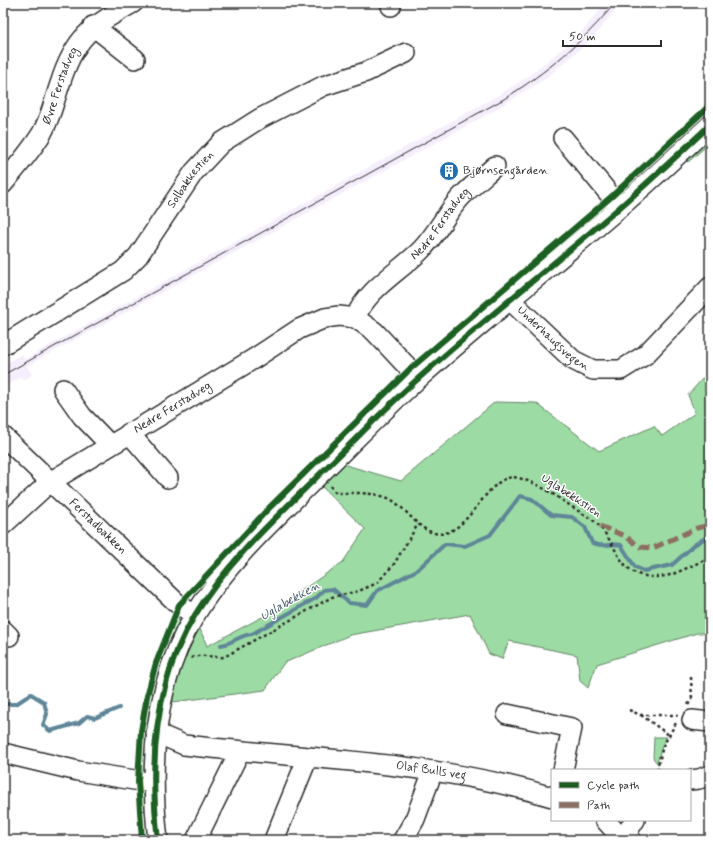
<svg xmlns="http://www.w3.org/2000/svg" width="713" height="843" font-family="Mynerve,sans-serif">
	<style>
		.built { fill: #f5eefc }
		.green { fill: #9cdba3; stroke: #648367 }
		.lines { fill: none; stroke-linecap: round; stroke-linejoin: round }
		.stream { stroke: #5e8698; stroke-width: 4 }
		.minor-casing { stroke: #2b2b2b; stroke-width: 22 }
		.path { stroke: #2b2b2b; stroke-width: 2.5; stroke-dasharray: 3 3; stroke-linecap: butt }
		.minor { stroke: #fff; stroke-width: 19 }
		.tram { stroke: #2b2b2b; stroke-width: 1 }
		.quiet { stroke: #8d6e63; stroke-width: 5; stroke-dasharray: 10 5; stroke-linecap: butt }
		.cycleway-casing { stroke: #fff; stroke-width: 8 }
		.cycleway { stroke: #1b5e20; stroke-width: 6 }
		.labels { text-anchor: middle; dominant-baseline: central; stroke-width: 3; stroke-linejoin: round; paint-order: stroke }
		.street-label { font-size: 12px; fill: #2b2b2b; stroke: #fff }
		.poi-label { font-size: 12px; fill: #2b2b2b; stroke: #fff; text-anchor: start }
		.water-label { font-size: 13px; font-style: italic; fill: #49606b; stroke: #fff }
	</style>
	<rect width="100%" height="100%" fill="#fff"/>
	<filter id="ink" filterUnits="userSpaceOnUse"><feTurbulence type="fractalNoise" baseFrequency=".025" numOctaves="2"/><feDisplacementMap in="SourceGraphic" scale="8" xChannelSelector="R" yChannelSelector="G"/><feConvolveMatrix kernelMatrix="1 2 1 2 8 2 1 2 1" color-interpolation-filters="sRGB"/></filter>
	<g filter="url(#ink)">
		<polygon class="built" points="606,3 621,3 592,39 545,79 490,113 27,366 32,375 24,380 21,377 3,388 3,365 22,354 25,359 502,93 529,76 579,35"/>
		<g class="green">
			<polygon points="710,135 710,143 688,162 684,159"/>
			<polygon points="608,204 610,204 538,264 540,261"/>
			<polygon points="710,370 710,633 697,633 597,664 588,688 580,681 577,655 509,641 502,659 489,654 470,614 350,635 284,663 265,690 173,702 172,692 198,624 207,646 266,615 343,562 365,529 319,484 339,463 401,481 495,402 536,403 599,451 654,426 662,436 695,413 688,395"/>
			<polygon points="178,615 180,628 156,695 151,694 168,639"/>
			<polygon points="151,700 154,700 147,775 141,777 144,734"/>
			<polygon points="654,737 667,737 662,746 657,763 653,758"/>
			<polygon points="141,787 147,789 143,818"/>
		</g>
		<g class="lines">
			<g class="stream">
				<path d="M 221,645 C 234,643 239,635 252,634 L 316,598 L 324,590 L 333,589 L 349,603 L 367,605 L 377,591 L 417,570 L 445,544 L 465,546 L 490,535 L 520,496 L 532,499 L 551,515 L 572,517 L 585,527 L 592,543 C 608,549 608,542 621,545 L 635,567 L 644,571 L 672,565 L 694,545 L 710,535"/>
				<polyline points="3,704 16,704 31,694 44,702 47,714 43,725 50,731 79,723 87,716 95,718 119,708"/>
			</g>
			<g class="minor-casing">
				<g id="minor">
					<polyline points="391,3 391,6"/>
					<polyline points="93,26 135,59"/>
					<polyline points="563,138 620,207"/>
					<path id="s1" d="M 3,184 C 16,168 31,151 42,133 C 51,117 54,101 60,84 C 75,36 92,26 133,3"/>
					<path id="s2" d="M 510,300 L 573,360 L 593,370 L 621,370 L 645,355 L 710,287"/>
					<path id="s3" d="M 355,318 C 367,289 399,272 421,250 C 437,234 446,213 461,197 C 472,186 484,176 495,166"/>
					<path id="s4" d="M 3,345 L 123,271 L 138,256 L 194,172 L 221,143 L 259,119 L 323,86 L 366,72 L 406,53"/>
					<polyline points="63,389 82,416 110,445"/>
					<polyline points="129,433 168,478"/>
					<path id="s5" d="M 3,436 L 179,605 L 195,615"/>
					<path id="s6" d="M 3,525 L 50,482 L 255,358 L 299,329 L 325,318 L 339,316 L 355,318 L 374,331 L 418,378"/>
					<polyline points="3,630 9,636"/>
					<polyline points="507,714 572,728 563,770"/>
					<polyline points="692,720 710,722"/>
					<path id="s7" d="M 156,733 L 184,745 C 306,759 433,761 552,797"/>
					<polyline points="3,753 78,771 153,783"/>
					<polyline points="690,780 699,779 710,775"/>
					<polyline points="605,820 623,840"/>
					<path d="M 158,840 C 149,764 154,682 195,615 C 229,559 279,515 324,470 C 356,439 387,406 420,377 C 485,319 553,265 619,208 C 650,181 680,153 710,125"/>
					<polyline points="196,840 240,751"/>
					<polyline points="274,840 308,757"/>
					<polyline points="403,840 415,819 433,771"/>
					<polyline points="631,840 623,838 635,820"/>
				</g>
			</g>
			<g class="path">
				<path d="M 330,486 L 336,493 C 352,493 369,492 385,497 C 406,503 420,539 445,533 C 474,526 490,470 519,478 C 541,484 558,498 577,510 C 584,515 594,519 599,526 C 620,548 618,577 656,577 C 675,577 692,564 710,558"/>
				<path d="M 191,658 C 201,653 213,658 224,657 L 332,597 L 359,591 L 377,583 L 394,564 L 418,524"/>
				<polyline points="691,677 692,700"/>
				<polyline points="688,705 692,699"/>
				<polyline points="629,710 640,715 678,715"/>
				<polyline points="641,715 669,735"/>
				<polyline points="657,770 663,746 676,723"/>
			</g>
			<use href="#minor" class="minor"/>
			<path class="tram" d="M 3,375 L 504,99 C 548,71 582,43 615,3"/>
			<polyline class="quiet" points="600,526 625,536 640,547 653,548 697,528 710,525"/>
			<g class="cycleway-casing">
				<g id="cycleway">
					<polyline points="142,840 138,781 141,731 147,696 156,663 179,605 268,509 410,369 611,197 707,108 710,103"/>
					<path d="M 158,840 C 149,764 154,682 195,615 C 229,559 279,515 324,470 C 356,439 387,406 420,377 C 485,319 553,265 619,208 C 650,181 680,153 710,125"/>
				</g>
			</g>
			<use href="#cycleway" class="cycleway"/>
		</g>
	</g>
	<defs>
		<g id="building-disc" transform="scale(1)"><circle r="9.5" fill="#1f6fb2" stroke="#fff"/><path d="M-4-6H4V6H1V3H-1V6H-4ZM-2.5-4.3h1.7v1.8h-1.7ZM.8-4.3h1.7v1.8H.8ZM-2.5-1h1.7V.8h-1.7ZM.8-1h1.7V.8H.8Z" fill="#fff"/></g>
	</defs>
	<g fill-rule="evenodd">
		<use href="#building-disc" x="449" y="171"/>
	</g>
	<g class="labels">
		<g class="street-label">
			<text stroke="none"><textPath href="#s1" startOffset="115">Øvre Ferstadveg</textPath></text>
			<text stroke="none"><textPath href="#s4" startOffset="255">Solbakkestien</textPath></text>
			<text stroke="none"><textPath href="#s3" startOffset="128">Nedre Ferstadveg</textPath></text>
			<text stroke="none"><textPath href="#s2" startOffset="58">Underhaugsvegen</textPath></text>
			<text stroke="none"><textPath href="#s6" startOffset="207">Nedre Ferstadveg</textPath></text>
			<text transform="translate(571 496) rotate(33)">Uglabekkstien</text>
			<text stroke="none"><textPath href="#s5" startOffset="131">Ferstadbakken</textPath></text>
			<text stroke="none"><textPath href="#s7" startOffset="279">Olaf Bulls veg</textPath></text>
		</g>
		<g class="poi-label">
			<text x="463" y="171">Bjørnsengården</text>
		</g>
		<g class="water-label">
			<text transform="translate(290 601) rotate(-30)">Uglabekken</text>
		</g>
	</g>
	<rect width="713" height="843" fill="none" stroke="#fff" stroke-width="16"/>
	<rect x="8" y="8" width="697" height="827" fill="none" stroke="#2b2b2b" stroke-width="1.5" filter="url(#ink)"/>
	<rect x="551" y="769" width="140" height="52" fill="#ffffff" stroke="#aaaaaa"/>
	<rect x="559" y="782" width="20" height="6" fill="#1b5e20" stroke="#aaaaaa"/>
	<text x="587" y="789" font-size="12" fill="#2b2b2b">Cycle path</text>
	<rect x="559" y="802" width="20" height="6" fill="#8d6e63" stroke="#aaaaaa"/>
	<text x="587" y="809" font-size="12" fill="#2b2b2b">Path</text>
	<path d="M563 40v6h98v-6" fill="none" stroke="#2b2b2b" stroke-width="2"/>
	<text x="569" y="40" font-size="12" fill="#2b2b2b" stroke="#ffffff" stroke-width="3" paint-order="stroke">50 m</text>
</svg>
